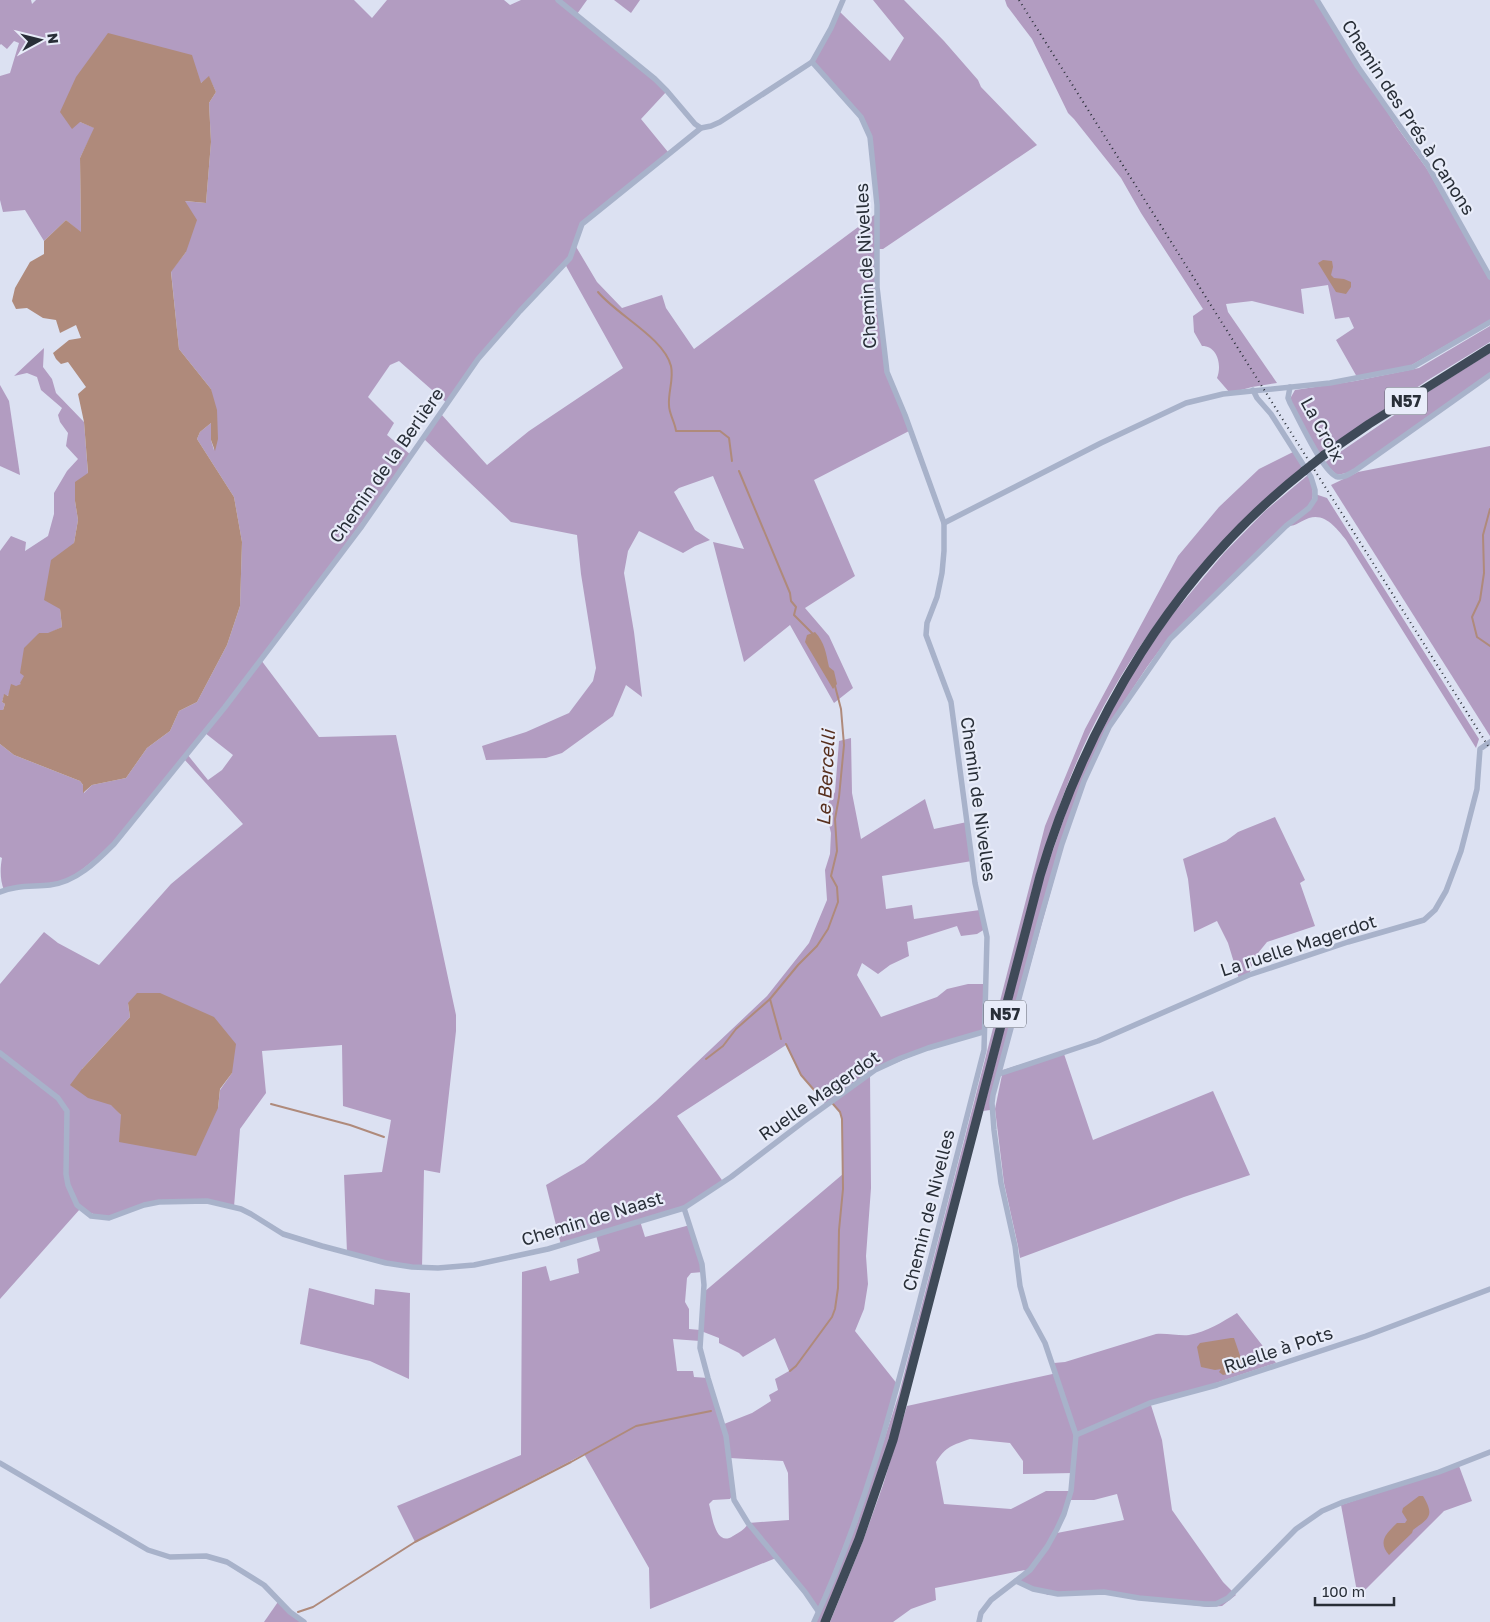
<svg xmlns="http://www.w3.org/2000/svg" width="1490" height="1622" font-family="'Golos Text',sans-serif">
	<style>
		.green { fill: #b29cc1; fill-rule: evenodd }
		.water { fill: #af8a7b }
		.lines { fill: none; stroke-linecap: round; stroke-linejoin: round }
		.stream { stroke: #af8a7b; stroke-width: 2 }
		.minor { stroke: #a8b2ca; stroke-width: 5.5 }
		.highway { stroke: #3f4a58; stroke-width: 9 }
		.rail { stroke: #282e37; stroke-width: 2; stroke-dasharray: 1 4; stroke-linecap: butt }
		.highway-bridge { stroke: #3f4a58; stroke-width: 9 }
		.labels { text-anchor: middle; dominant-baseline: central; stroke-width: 4.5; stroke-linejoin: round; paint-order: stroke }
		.shield { fill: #e8ecf9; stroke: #626771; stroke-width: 1 }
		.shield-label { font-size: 16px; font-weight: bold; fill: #282e37 }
		.street-label { font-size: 18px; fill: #282e37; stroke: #e8ecf9 }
		.water-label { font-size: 19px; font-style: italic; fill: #58301e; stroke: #e8ecf9 }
	</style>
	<rect width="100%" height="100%" fill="#dce1f2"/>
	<g class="green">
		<path d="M 0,0 L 31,0 L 32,4 L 36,0 L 354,0 L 372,18 L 387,0 L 504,0 L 510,5 L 521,0 L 587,0 L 577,14 L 667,91 L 641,119 L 668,152 L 586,220 L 575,245 L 597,282 L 622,308 L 662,295 L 666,308 L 694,349 L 877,213 L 873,159 L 864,122 L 812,62 L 839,11 L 890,61 L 904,38 L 873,0 L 904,0 L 944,41 L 978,80 L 981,87 L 1037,145 L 883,249 L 877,249 L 877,287 L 887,372 L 911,430 L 814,480 L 855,576 L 805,608 L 829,636 L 853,688 L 834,703 L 790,625 L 744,662 L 713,542 L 744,549 L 713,476 L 679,488 L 674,492 L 695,530 L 710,540 L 695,546 L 683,553 L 639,531 L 628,551 L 624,573 L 634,632 L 642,697 L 626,685 L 613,716 L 562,753 L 546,758 L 486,760 L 482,746 L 526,732 L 569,713 L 593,681 L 596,668 L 581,574 L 577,535 L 511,522 L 423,438 L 441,414 L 487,465 L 529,431 L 623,368 L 565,264 L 478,359 L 448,404 L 399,361 L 390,365 L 368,397 L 394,423 L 387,435 L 411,455 L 261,660 L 319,737 L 396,735 L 456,1015 L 456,1031 L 440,1173 L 424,1170 L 422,1268 L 347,1253 L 344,1175 L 382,1172 L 391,1120 L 343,1106 L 342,1045 L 262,1051 L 266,1093 L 240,1129 L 234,1207 L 214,1202 L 159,1202 L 104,1218 L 80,1209 L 0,1299 L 0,984 L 44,932 L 58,943 L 99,965 L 171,884 L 243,824 L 184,759 L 114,844 L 69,880 L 4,890 C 0,881 0,868 2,858 L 0,857 L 0,744 L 14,755 L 80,781 L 83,785 L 84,793 L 92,785 L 126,778 L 147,748 L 170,731 L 179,711 L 197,702 L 227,645 L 240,606 L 242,542 L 234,497 L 197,439 L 200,432 L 211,423 L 211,440 L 214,450 L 211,389 L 179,349 L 171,271 L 186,252 L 184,201 L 206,203 L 211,142 L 209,103 L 216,92 L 209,77 L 201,83 L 80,122 L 95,128 L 80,158 L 81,233 L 66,220 L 44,241 L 25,210 L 3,212 L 0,200 L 0,76 L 10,73 L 19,43 L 14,41 L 7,49 L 1,44 L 0,45 ZM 205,733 L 233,755 L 222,770 L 208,780 L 187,754 ZM 128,1003 L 232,1073 L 220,1090 L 218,1108 L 121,1115 L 82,1069 L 130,1017 Z"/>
		<polygon points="614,0 640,0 631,13"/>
		<path d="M 1005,0 L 1316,0 L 1397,127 L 1427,169 L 1490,279 L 1490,320 L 1410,366 L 1357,377 L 1336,340 L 1354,328 L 1349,317 L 1335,319 L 1328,285 L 1301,289 L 1304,314 L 1252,301 L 1226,304 L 1228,312 L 1277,383 L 1252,387 L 1230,393 L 1217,378 C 1222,366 1218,346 1202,346 L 1194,332 L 1193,316 L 1203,309 L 1141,213 L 1121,178 L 1074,119 L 1068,113 L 1032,39 L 1007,6 Z"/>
		<polygon points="1490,326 1490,342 1428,380 1318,454 1291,402 1291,397 1295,390 1355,381 1419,368"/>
		<polygon points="44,348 43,367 52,379 56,393 84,422 88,474 75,501 78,520 74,543 60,609 62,627 48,634 39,633 22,684 7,696 4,695 2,702 5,704 3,710 0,710 0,551 11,536 26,542 25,551 48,536 54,514 54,493 67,471 78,459 66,446 68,433 60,422 58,415 62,408 41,390 37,377 27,373 14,376"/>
		<polygon points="1490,353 1490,373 1351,472 1337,475 1324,463 1431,390"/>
		<polygon points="0,385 9,401 20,475 0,466"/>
		<polygon points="1490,446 1490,736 1331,485 1358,472"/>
		<path d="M 1293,452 L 1302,467 C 1274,494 1243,520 1217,549 C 1155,617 1104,693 1070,778 C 1057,810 1047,843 1036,875 L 890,1440 L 859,1530 L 822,1622 L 816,1622 L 857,1523 L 899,1394 L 1045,826 L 1085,729 L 1178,556 L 1219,507 L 1259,469 Z"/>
		<path d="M 1308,475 C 1312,485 1315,494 1311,503 L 1167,640 L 1147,667 L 1108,726 L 1080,786 L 990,1110 L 983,1111 L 1044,876 L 1078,778 L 1130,676 L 1172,615 L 1224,553 L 1265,511 Z"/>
		<path d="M 1315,494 L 1327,498 L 1479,739 L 1476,748 L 1346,540 C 1337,529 1326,513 1309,518 C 1300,521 1296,527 1286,526 L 1309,508 Z"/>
		<path d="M 851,738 L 852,793 L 861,839 L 925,799 L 934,829 L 967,822 L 972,861 L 882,876 L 886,909 L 912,905 L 914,919 L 980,910 L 985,929 L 977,934 L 961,936 L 957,926 L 907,942 L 909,956 L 890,965 L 878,974 L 862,963 L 857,975 L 881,1017 L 937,997 L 947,989 L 968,984 L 985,984 L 983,1032 L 947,1041 L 870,1074 L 871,1188 L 866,1256 L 868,1284 L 864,1309 L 855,1331 L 898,1385 L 869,1482 L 818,1611 L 776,1558 L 650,1609 L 649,1568 L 584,1454 L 415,1542 L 397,1506 L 521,1455 L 522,1272 L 546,1266 L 550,1281 L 579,1273 L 577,1259 L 600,1251 L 596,1235 L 561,1245 L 546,1185 L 584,1163 L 656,1101 L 767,996 L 809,943 L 827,900 L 825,870 L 830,854 L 831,833 L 825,808 L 835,792 L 839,741 ZM 786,1045 L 801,1075 L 826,1105 L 831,1101 L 840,1113 L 842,1119 L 843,1174 L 704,1292 L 700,1330 L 689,1329 L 689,1309 L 685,1302 L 687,1278 L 691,1273 L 703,1272 L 690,1225 L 645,1237 L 640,1221 L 690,1205 L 724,1183 L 677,1116 ZM 701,1331 L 719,1338 L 719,1343 L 739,1353 L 743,1357 L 775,1338 L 789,1371 L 775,1379 L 778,1390 L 769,1395 L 771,1401 L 752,1413 L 724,1424 L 708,1378 L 694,1377 L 693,1371 L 677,1371 L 673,1339 L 700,1341 ZM 730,1458 L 783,1461 L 788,1473 L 789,1520 L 748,1523 C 745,1530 739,1532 733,1536 C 715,1548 712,1514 709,1504 L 713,1500 L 730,1499 L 733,1494 Z"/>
		<polygon points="1275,817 1305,880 1300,883 1315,926 1267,942 1254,958 1249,975 1239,979 1228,943 1217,921 1194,932 1188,879 1183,859 1226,841 1238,832"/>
		<polygon points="1063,1051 1093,1140 1213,1091 1250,1175 1184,1197 1020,1258 1018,1246 1004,1183 995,1109 1003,1070"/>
		<polygon points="309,1288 374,1305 375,1289 410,1293 409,1379 370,1361 300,1344"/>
		<path d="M 1237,1313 L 1276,1363 L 1198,1389 L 1150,1402 L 1162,1440 L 1172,1510 L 1223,1582 L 1236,1595 L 1222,1606 L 1208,1607 L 1103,1594 L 1048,1595 L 1017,1580 L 1025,1570 L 935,1588 L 936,1600 L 911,1609 L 893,1622 L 830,1622 L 863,1541 L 883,1485 L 907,1406 L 1057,1373 L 1054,1363 L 1065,1362 L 1156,1334 C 1167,1333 1179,1336 1189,1335 C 1207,1332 1222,1322 1237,1313 ZM 970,1439 L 1010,1443 L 1023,1461 L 1023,1474 L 1073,1473 L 1071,1491 L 1046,1491 L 1011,1509 L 944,1504 L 936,1462 C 946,1446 953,1445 970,1439 ZM 1117,1494 L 1124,1520 L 1057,1533 L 1069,1500 L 1094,1500 Z"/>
		<polygon points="1459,1466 1472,1501 1444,1511 1358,1597 1341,1505"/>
		<polygon points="280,1599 304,1622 264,1622"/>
	</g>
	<g class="water">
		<polygon points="108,33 192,55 201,83 209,76 216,92 209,103 211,142 206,203 185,201 197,220 186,252 171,272 179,349 211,389 217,410 218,439 215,451 211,440 211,423 200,432 197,439 234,497 242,542 240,606 227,645 197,702 179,711 170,731 147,748 126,778 92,785 83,793 83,785 80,781 14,755 0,744 0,710 3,710 5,704 2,702 4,694 8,696 11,684 16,686 21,684 20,683 24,676 20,673 24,648 39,633 48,633 62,627 60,609 44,600 51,560 74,543 78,520 75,501 75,482 88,473 84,422 78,394 86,387 68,362 61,364 56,359 53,353 69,340 81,338 76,325 60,333 56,320 43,318 27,308 16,309 12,301 15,288 30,262 44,254 44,241 66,220 81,232 80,158 94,128 80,122 72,129 60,112 76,77"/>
		<polygon points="1323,260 1332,261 1333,267 1331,275 1334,278 1344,279 1351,282 1351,287 1346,294 1336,292 1318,263"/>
		<path d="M 815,632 C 825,643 826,653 829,667 L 834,671 L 837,684 L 833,689 L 805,642 L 807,635 Z"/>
		<polygon points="137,993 160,993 214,1017 236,1044 232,1073 220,1089 218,1108 196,1156 119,1142 121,1115 111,1105 88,1098 70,1085 82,1069 130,1017 128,1003"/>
		<polygon points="1231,1338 1234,1338 1245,1370 1223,1375 1219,1372 1221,1369 1215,1370 1201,1367 1197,1347 1200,1343"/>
		<path d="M 1419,1496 L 1423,1496 C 1435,1516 1429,1518 1413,1530 L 1412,1533 L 1389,1555 C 1377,1541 1387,1533 1397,1523 L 1405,1523 L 1407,1520 L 1402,1512 L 1403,1508 Z"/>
	</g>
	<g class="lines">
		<g class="stream">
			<path d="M 598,292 C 617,315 664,338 671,366 C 674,379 668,392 669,405 C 669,414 675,422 676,431 L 720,431 L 729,438 L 732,461"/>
			<polyline points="739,471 790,593 791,601 796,607 794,615 812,633"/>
			<polyline points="1490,509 1483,535 1484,573 1480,600 1472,617 1477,637 1490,646"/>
			<polyline points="770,999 781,1039"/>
			<polyline points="786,1044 801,1075 821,1098"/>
			<polyline points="706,1059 723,1046 736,1029 770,999 798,965 817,946 828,929 838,902 837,887 831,876 837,851 835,819 839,797 844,745 841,709 835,686"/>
			<polyline points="271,1104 350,1125 384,1137"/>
			<polyline points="790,1371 796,1366 832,1317 835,1309 838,1288 839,1230 843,1189 842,1119 840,1112 833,1104"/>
			<polyline points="298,1612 313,1607 415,1542 571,1462 636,1426 711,1411"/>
		</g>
		<g class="minor">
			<polyline points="558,0 655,79 667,91 695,124 701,128"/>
			<polyline points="1317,0 1358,67 1428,166 1490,277"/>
			<path d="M 1290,387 L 1288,398 L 1290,403 C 1298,417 1324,475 1338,477 C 1345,478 1351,473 1356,470 L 1490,375"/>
			<polyline points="944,523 1101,443 1186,403 1223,394 1330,383 1413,367 1490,322"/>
			<path d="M 0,892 C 15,885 34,887 50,885 C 76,882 96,862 114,844 L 225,707 L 362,526 L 478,359 L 520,311 L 570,258 L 582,224 L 701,128 L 711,126 L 720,122 L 812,62"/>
			<polyline points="0,1053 58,1098 67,1111 66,1174 68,1185 77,1205 91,1216 109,1218 144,1205 159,1202 207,1201 241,1209 251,1214 283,1234 322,1246 386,1263 412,1267 438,1268 474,1265 548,1249 684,1208 702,1264 704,1285 700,1348 708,1378 726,1436 734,1500 748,1523 805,1592 818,1611"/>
			<polyline points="999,1074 1098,1041 1249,975 1348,942 1424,920 1435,910 1446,891 1461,851 1477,789 1480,749 1490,742"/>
			<polyline points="684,1208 731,1177 803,1122 875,1070 901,1058 928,1048 983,1032"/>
			<polyline points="1076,1435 1150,1403 1217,1385 1366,1336 1490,1289"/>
			<polyline points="0,1463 148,1550 170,1557 206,1556 227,1562 264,1585 290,1612 304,1622"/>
			<polyline points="1016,1581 1033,1589 1058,1594 1104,1592 1139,1598 1205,1604 1216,1604 1228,1598 1296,1529 1322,1511 1343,1502 1439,1472 1490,1452"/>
			<path d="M 814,1622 C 864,1515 894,1402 923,1288 C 943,1209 964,1129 984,1050 L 987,937 L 975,883 L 951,702 L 926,635 L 927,623 L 937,597 L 942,573 L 944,551 L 944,523 L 905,415 L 887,372 L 877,287 L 877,205 L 870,137 L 861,117 L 812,62 L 831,28 L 843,0"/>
			<polyline points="979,1622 981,1613 991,1600 1030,1570 1047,1547 1057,1529 1064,1514 1071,1491 1076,1435 1045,1343 1026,1308 1020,1286 1015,1246 1001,1183 994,1130 992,1103 993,1095 1039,924 1062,844 1084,781 1109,727 1170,639 1286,526 1309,508 1315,499 1315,490 1311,477 1271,414 1257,398 1253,390"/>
		</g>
		<g class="highway">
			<polyline points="1324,455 1369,424 1490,348"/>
			<path d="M 825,1622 L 859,1539 L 893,1440 L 1040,876 C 1087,719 1175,573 1304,471"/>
		</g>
		<polyline class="rail" points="1019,0 1490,749"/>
		<polyline class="highway-bridge" points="1304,471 1324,455"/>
	</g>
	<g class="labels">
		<g class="shield">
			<rect x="1385" y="387.5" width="42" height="27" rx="4"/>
			<rect x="984" y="1000.5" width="42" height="27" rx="4"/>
		</g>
		<g class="shield-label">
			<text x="1406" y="401">N57</text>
			<text x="1005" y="1014">N57</text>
		</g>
		<g class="street-label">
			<text transform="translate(1409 117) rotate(57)">Chemin des Prés à Canons</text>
			<text transform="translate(865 266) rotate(-93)">Chemin de Nivelles</text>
			<text transform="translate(1323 429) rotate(61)">La Croix</text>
			<text transform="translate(386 465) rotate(-55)">Chemin de la Berlière</text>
			<text transform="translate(979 799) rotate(82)">Chemin de Nivelles</text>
			<text transform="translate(1298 945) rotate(-18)">La ruelle Magerdot</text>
			<text transform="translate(819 1095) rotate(-35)">Ruelle Magerdot</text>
			<text transform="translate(928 1210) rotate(-76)">Chemin de Nivelles</text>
			<text transform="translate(592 1218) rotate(-17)">Chemin de Naast</text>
			<text transform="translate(1278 1349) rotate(-18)">Ruelle à Pots</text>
		</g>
		<g class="water-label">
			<text transform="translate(825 778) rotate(-87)">Le Bercelli</text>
		</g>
	</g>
	<g transform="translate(40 40) rotate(83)" stroke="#e8ecf9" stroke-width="4" paint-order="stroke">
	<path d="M0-4L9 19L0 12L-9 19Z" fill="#282e37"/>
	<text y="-8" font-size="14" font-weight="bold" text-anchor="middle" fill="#282e37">N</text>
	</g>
	<path d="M1315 1597v8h79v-8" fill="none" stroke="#282e37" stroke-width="2.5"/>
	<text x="1322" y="1597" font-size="15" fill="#282e37" stroke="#e8ecf9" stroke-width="4" paint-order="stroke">100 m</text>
</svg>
